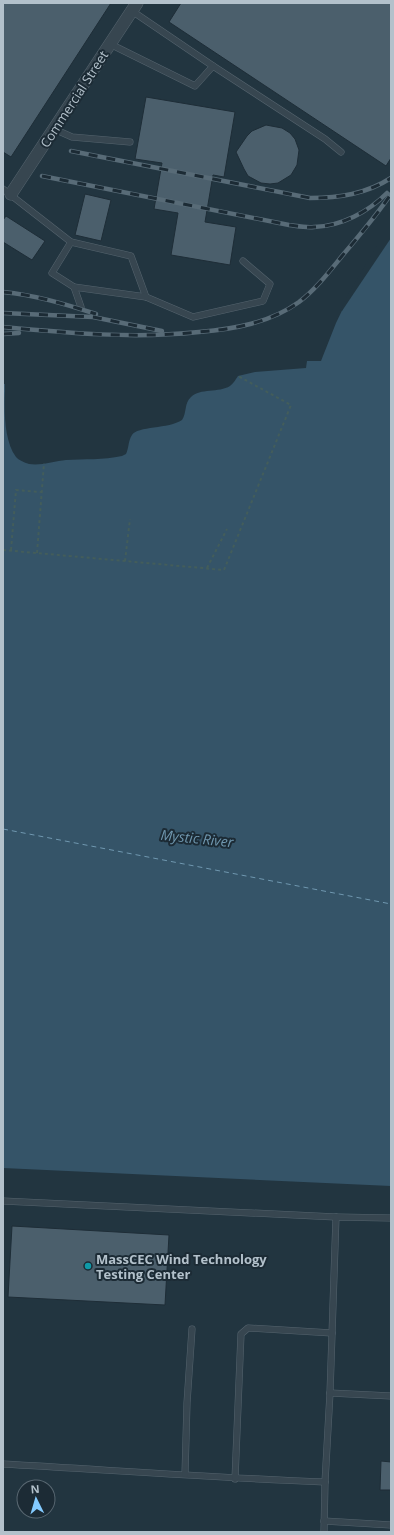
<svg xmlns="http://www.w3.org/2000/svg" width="394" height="1535" font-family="'Open Sans',sans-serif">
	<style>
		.water { fill: #355468 }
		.pier { fill: #223540 }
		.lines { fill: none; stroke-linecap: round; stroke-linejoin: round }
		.ferry { stroke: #7098b0; stroke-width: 1; stroke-dasharray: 5 4; stroke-linecap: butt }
		.building { fill: #4b5f6c; stroke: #1e2d37 }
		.lane-casing { stroke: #55646e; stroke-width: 7 }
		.street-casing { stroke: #55646e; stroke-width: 13 }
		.path { stroke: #435d5b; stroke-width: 2; stroke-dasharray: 3 3; stroke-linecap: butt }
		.lane { stroke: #374650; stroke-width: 6 }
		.street { stroke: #374650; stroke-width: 12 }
		.rail-casing { stroke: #586b77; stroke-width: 4.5 }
		.rail { stroke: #1c2b35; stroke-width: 3; stroke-dasharray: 9; stroke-linecap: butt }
		.culture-dot { fill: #0f9aa8; stroke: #1c2b35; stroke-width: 1.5 }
		.labels { text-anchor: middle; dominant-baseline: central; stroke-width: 4; stroke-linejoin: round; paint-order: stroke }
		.street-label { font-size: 13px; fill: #b3c1cb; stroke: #1c2b35 }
		.poi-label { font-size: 13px; font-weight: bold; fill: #b3c1cb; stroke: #1c2b35; text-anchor: start }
		.water-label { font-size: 14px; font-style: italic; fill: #7098b0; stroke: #1c2b35 }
	</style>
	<rect width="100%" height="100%" fill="#223540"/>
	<path class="water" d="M 391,233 L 391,1186 L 3,1168 L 3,384 L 5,384 L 5,391 C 4,410 4,441 16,457 C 18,460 26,463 29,464 C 41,466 55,461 66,460 C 85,459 103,460 122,456 L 126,454 C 129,448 128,441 132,435 C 137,426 169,429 182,420 C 187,413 184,403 191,397 C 200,388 219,393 230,386 C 233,384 236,379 238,376 L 255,372 L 306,368 L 307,361 L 321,361 L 336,323 L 351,292 Z"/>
	<polygon class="pier" points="391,231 391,238 342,311 340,310 350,291 376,247"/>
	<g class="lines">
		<polyline class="ferry" points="3,829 391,904"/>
	</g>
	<g class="building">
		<polygon points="3,3 111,3 11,157 3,152"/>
		<polygon points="181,3 391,3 391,158 386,166 169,22"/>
		<polygon points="146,97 235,112 224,177 213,175 205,222 236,227 230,265 171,255 178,213 154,209 162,163 135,159"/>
		<polygon points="266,125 282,128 290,133 295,139 299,150 297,165 291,175 278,183 270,184 261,183 248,176 244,169 236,152 247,136 252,131"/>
		<polygon points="85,194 111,200 101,241 75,235"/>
		<polygon points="6,216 45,241 32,260 3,242 3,220"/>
		<polygon points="12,1226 169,1235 165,1305 8,1297"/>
		<polygon points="381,1461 391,1462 391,1490 380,1490"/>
	</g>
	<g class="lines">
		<g class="lane-casing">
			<g id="lane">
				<polyline points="132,11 213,66 325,139 341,152"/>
				<polyline points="110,44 195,86 213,66"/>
				<polyline points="54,129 72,137 130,142"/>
				<polyline points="3,189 71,242 131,256 146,297 193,317 263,301 270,284 243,261"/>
				<polyline points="71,242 52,273 74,287 146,297"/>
				<polyline points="74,287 81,307"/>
				<polyline points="3,1201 336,1217"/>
				<polyline points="330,1393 391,1396"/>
				<path d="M 3,1464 C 110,1470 217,1478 325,1482"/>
				<polyline points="185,1474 187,1403 192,1329"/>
				<polyline points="235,1479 241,1334 248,1328 332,1333"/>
				<polyline points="324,1521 391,1525"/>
				<polyline points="324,1532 325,1482 330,1393 336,1217 391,1218"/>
			</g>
		</g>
		<g class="street-casing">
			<polyline id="street" points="11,194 137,3"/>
		</g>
		<g class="path">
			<polyline points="3,550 224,570 291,405 238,376"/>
			<polyline points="11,550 16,490 41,492"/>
			<polyline points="37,553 44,463"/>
			<polyline points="125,561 130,519"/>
			<polyline points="207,568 227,529"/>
		</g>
		<use href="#lane" class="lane"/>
		<use href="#street" class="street"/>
		<g class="rail-casing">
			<g id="rail">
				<path d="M 71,151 L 310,198 C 339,198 366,194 391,178"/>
				<path d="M 42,176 L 289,225 C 297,226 306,228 314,227 C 342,226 368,212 387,193"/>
				<path d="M 3,292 C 35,295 65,304 96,314"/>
				<polyline points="3,313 93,317 162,331"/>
				<path d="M 3,327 C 68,333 134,339 199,332 C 234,329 270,323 299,302 C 316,289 329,272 342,256 C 359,236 376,216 391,194"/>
				<polyline points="3,334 19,333"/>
			</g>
		</g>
		<use href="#rail" class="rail"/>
	</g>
	<circle class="culture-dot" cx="88" cy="1266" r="4"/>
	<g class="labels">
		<g class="street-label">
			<text transform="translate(74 99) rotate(-57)">Commercial Street</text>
		</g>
		<g class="poi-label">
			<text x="96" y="1259">MassCEC Wind Technology<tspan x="96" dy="15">Testing Center</tspan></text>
		</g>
		<g class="water-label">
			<text transform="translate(197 838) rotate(6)">Mystic River</text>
		</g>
	</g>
	<rect width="394" height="1535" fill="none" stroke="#b3c1cb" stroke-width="8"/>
	<g transform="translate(36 1499) rotate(355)"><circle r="19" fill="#1c2b35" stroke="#586771"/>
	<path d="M0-3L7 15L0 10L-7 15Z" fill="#84cbff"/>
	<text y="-6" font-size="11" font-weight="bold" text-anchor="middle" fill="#b3c1cb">N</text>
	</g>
</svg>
